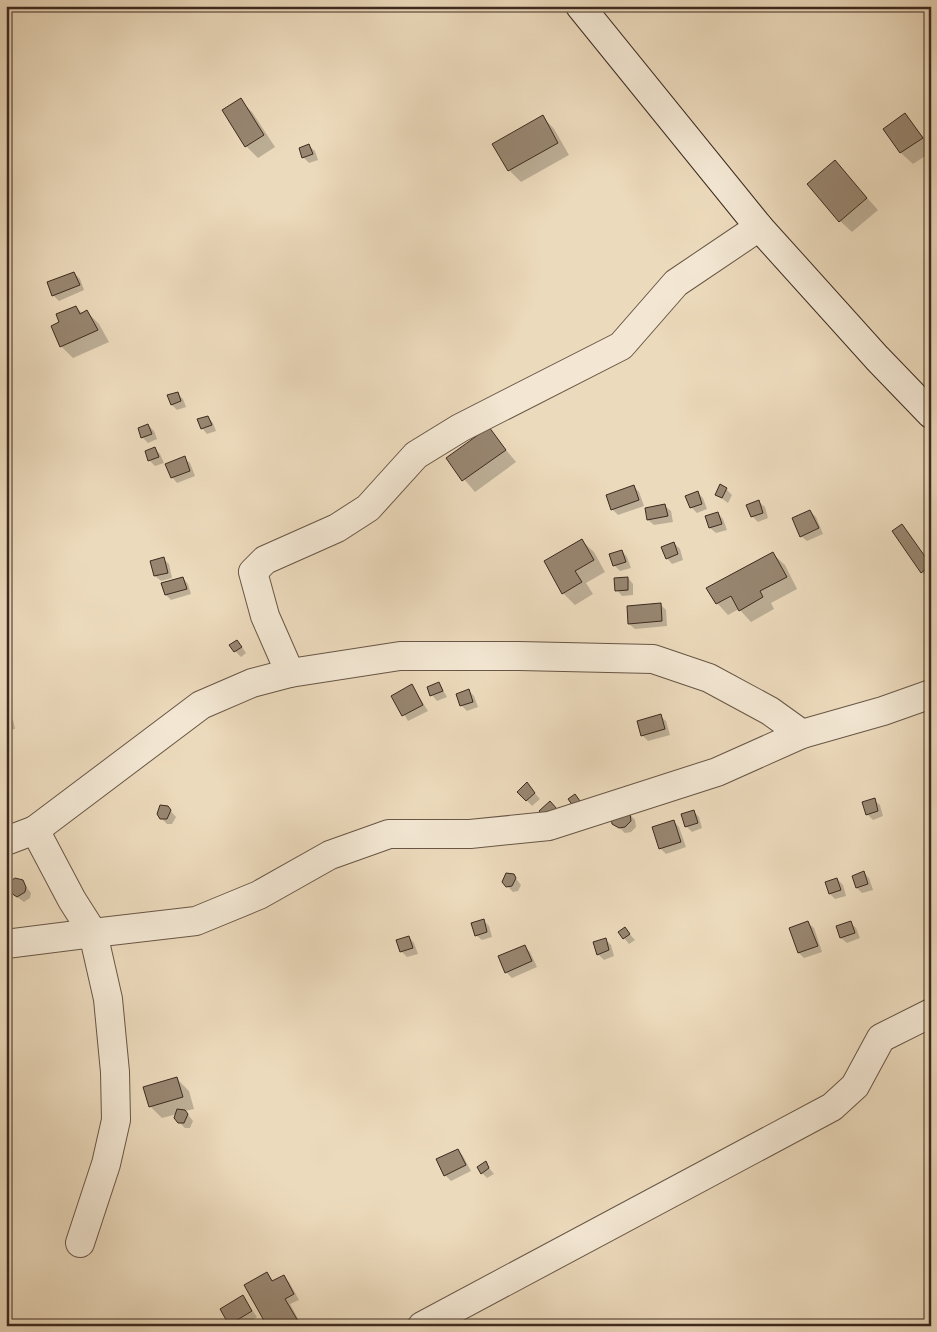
<svg xmlns="http://www.w3.org/2000/svg" width="937" height="1332" font-family="'IM FELL DW Pica',serif">
	<style>
		.shadow { fill: #0003 }
		.building { fill: #988671; stroke: #3c2a1f }
		.lines { fill: none; stroke-linecap: round; stroke-linejoin: round }
		.street-casing { stroke: #685646; stroke-width: 30 }
		.secondary-casing { stroke: #3c2a1f; stroke-width: 30 }
		.street { stroke: #f3e7d3; stroke-width: 28 }
		.secondary { stroke: #f3e7d3; stroke-width: 28 }
	</style>
	<rect width="100%" height="100%" fill="#ecdabc"/>
	<filter id="stains"><feTurbulence type="fractalNoise" baseFrequency=".004" numOctaves="4"/><feColorMatrix values="0 0 0 0 .2 0 0 0 0 .09 0 0 0 0 .02 0 0 0 .5 -.17"/></filter>
	<radialGradient id="worn" r=".72"><stop offset=".6" stop-color="#630" stop-opacity="0"/><stop offset="1" stop-color="#630" stop-opacity=".3"/></radialGradient>
	<g class="shadow">
		<polygon points="240,100 252,112 275,147 258,158 246,146"/>
		<polygon points="905,115 931,146 931,152 913,164 901,153 885,129"/>
		<polygon points="543,117 554,129 569,155 521,182 509,170"/>
		<polygon points="309,146 315,151 318,160 309,163 303,157"/>
		<polygon points="835,162 878,210 852,232 840,221"/>
		<polygon points="74,273 80,279 84,290 59,301 53,295"/>
		<polygon points="76,307 83,314 87,312 99,324 109,342 73,358 61,346 61,323"/>
		<polygon points="177,393 183,399 186,407 177,410 172,405 169,396"/>
		<polygon points="208,417 213,423 216,431 207,434 202,428"/>
		<polygon points="148,425 154,431 157,439 148,443 142,437"/>
		<polygon points="489,429 516,462 475,492 447,459"/>
		<polygon points="155,449 160,454 164,463 155,466 149,460"/>
		<polygon points="184,458 190,463 195,476 177,483 172,477"/>
		<polygon points="634,487 639,492 644,506 618,515 612,509"/>
		<polygon points="726,489 732,495 728,503 716,494"/>
		<polygon points="698,493 703,498 707,509 697,513 691,507"/>
		<polygon points="759,502 765,507 768,518 758,522 752,516"/>
		<polygon points="665,506 671,511 673,522 654,525 648,520 646,509"/>
		<polygon points="810,511 816,517 823,534 807,541 801,536"/>
		<polygon points="718,513 723,519 727,530 716,533 710,528 707,517"/>
		<polygon points="902,525 931,565 931,581 922,572"/>
		<polygon points="582,541 594,552 605,572 586,583 593,594 575,605 563,593"/>
		<polygon points="674,543 680,549 683,560 672,564 667,558"/>
		<polygon points="622,551 627,557 631,568 620,571 615,566 611,555"/>
		<polygon points="773,554 785,565 797,589 771,603 774,609 751,622 739,609 728,615 717,603"/>
		<polygon points="163,559 169,564 172,578 161,581 155,576 151,562"/>
		<polygon points="183,578 188,584 191,594 171,600 166,595"/>
		<polygon points="628,578 633,584 633,595 622,596 617,590"/>
		<polygon points="660,604 666,610 667,626 635,629 629,624"/>
		<polygon points="242,647 246,653 241,657 235,651"/>
		<polygon points="439,683 447,697 437,701 432,695"/>
		<polygon points="412,686 428,711 408,721 393,696"/>
		<polygon points="469,691 474,696 478,707 467,711 461,705"/>
		<polygon points="6,714 13,720 15,729 6,730"/>
		<polygon points="660,716 666,721 670,735 648,741 642,735"/>
		<polygon points="532,790 540,799 532,806 519,792"/>
		<polygon points="874,800 880,805 883,816 873,820 867,814"/>
		<polygon points="168,808 176,817 172,824 167,824 161,818"/>
		<polygon points="694,812 699,817 702,828 692,832 686,826"/>
		<polygon points="629,814 635,820 636,827 631,832 625,833 614,823"/>
		<polygon points="674,822 679,827 686,847 666,854 660,848"/>
		<polygon points="864,873 869,878 873,890 862,893 857,888"/>
		<polygon points="513,875 521,885 518,891 513,892 507,886"/>
		<polygon points="837,879 843,885 846,896 835,899 830,894 826,883"/>
		<polygon points="22,881 31,893 30,898 24,902 9,891"/>
		<polygon points="483,920 489,926 492,937 482,940 476,935"/>
		<polygon points="850,922 856,928 860,938 847,943 841,938"/>
		<polygon points="808,923 814,928 822,952 804,958 799,953"/>
		<polygon points="625,929 635,940 629,944 624,938"/>
		<polygon points="409,937 414,943 418,954 407,957 401,951"/>
		<polygon points="605,939 611,945 614,956 604,960 598,954"/>
		<polygon points="524,946 530,952 537,967 512,978 506,972"/>
		<polygon points="177,1079 189,1091 194,1109 185,1111 193,1121 190,1128 185,1128 175,1118 177,1114 162,1118 150,1106"/>
		<polygon points="458,1150 463,1156 471,1171 451,1181 445,1175"/>
		<polygon points="485,1163 494,1174 487,1178 482,1173"/>
		<polygon points="267,1273 274,1282 283,1276 289,1282 299,1300 290,1304 302,1326 268,1326"/>
		<polygon points="243,1297 257,1317 248,1323 251,1326 232,1326 230,1324"/>
	</g>
	<g class="building">
		<polygon points="241,98 264,135 245,147 222,110"/>
		<polygon points="905,113 923,138 900,153 883,129"/>
		<polygon points="543,115 558,143 508,171 492,144"/>
		<polygon points="309,144 313,154 302,158 299,148"/>
		<polygon points="835,160 867,198 839,222 807,184"/>
		<polygon points="74,272 80,285 52,296 47,282"/>
		<polygon points="76,306 80,314 87,310 98,330 60,347 51,326 59,322 56,314"/>
		<polygon points="178,392 181,401 171,405 167,395"/>
		<polygon points="208,416 212,425 201,429 197,419"/>
		<polygon points="148,424 152,434 141,438 138,428"/>
		<polygon points="489,427 506,450 462,481 446,458"/>
		<polygon points="155,447 159,457 148,461 145,451"/>
		<polygon points="185,456 190,471 171,478 165,464"/>
		<polygon points="720,484 727,488 722,498 715,495"/>
		<polygon points="634,485 639,500 611,510 606,495"/>
		<polygon points="698,491 702,504 690,508 685,496"/>
		<polygon points="759,500 763,513 751,517 746,505"/>
		<polygon points="665,504 668,516 647,520 645,508"/>
		<polygon points="810,510 819,528 800,537 792,518"/>
		<polygon points="718,512 722,524 709,528 705,516"/>
		<polygon points="902,524 931,565 921,573 892,531"/>
		<polygon points="582,539 594,560 575,571 582,582 562,594 544,561"/>
		<polygon points="674,542 678,554 666,559 661,547"/>
		<polygon points="622,550 626,562 613,566 609,554"/>
		<polygon points="773,552 787,577 760,591 763,597 739,611 731,596 716,604 706,588"/>
		<polygon points="164,557 168,573 154,576 150,561"/>
		<polygon points="183,577 187,589 165,595 161,583"/>
		<polygon points="628,577 628,590 615,591 614,578"/>
		<polygon points="661,603 662,621 628,624 627,606"/>
		<polygon points="237,640 242,647 234,652 229,645"/>
		<polygon points="439,682 443,691 430,696 427,687"/>
		<polygon points="412,684 423,705 402,716 391,696"/>
		<polygon points="469,689 473,702 460,706 456,694"/>
		<polygon points="6,713 8,713 10,723 6,724"/>
		<polygon points="661,714 665,729 641,736 637,721"/>
		<polygon points="527,782 535,793 526,801 517,792"/>
		<polygon points="575,794 580,801 573,806 568,799"/>
		<polygon points="875,798 878,811 866,815 862,802"/>
		<polygon points="550,801 557,809 545,818 539,811"/>
		<polygon points="160,805 168,806 171,810 167,819 160,819 157,814"/>
		<polygon points="694,810 698,823 685,827 681,814"/>
		<polygon points="630,813 631,821 625,827 619,828 612,824 611,817"/>
		<polygon points="674,820 681,842 659,849 652,827"/>
		<polygon points="864,871 868,884 856,888 852,876"/>
		<polygon points="506,873 514,874 516,878 512,886 506,887 502,882"/>
		<polygon points="15,878 23,880 26,887 25,892 17,897 8,891 8,883"/>
		<polygon points="837,878 841,890 829,894 825,882"/>
		<polygon points="484,919 487,932 475,936 471,923"/>
		<polygon points="808,921 818,946 798,953 789,928"/>
		<polygon points="851,921 855,933 840,938 836,926"/>
		<polygon points="625,927 630,934 623,939 618,932"/>
		<polygon points="409,936 413,948 400,952 396,940"/>
		<polygon points="606,938 609,950 597,955 593,942"/>
		<polygon points="525,945 532,961 505,973 498,956"/>
		<polygon points="177,1077 183,1097 149,1107 143,1087"/>
		<polygon points="177,1109 185,1110 188,1114 184,1123 178,1123 174,1118"/>
		<polygon points="458,1149 466,1165 444,1176 436,1159"/>
		<polygon points="486,1161 489,1168 481,1174 477,1167"/>
		<polygon points="267,1272 272,1281 284,1275 294,1294 285,1299 298,1321 288,1326 267,1326 244,1285"/>
		<polygon points="243,1295 252,1311 229,1325 220,1309"/>
	</g>
	<g class="lines">
		<g class="street-casing">
			<g id="street">
				<polyline points="290,673 265,616 253,572 265,560 337,528 368,508 416,455 460,428 621,346 676,283 759,227"/>
				<polyline points="35,830 201,705 252,683 290,673 400,656 519,656 653,659 709,678 770,711 802,734"/>
				<polyline points="6,841 35,830 72,900 93,933 196,921 259,895 330,855 389,834 470,834 549,826 717,772 802,734 883,711 931,694"/>
				<polyline points="6,944 93,933 108,999 115,1072 116,1120 106,1164 80,1243"/>
				<polyline points="422,1326 832,1107 855,1086 881,1038 931,1013"/>
			</g>
		</g>
		<g class="secondary-casing">
			<polyline id="secondary" points="580,6 759,227 877,358 931,414"/>
		</g>
		<use href="#street" class="street"/>
		<use href="#secondary" class="secondary"/>
	</g>
	<rect width="937" height="1332" fill="none" stroke="#ecdabc" stroke-width="25"/>
	<rect x="8" y="8" width="922" height="1317" fill="none" stroke="#3c2a1f" stroke-width="2.5"/>
	<rect x="12" y="12" width="912" height="1307" fill="none" stroke="#3c2a1f"/>
	<rect width="100%" height="100%" filter="url(#stains)"/>
	<rect width="100%" height="100%" fill="url(#worn)"/>
</svg>
